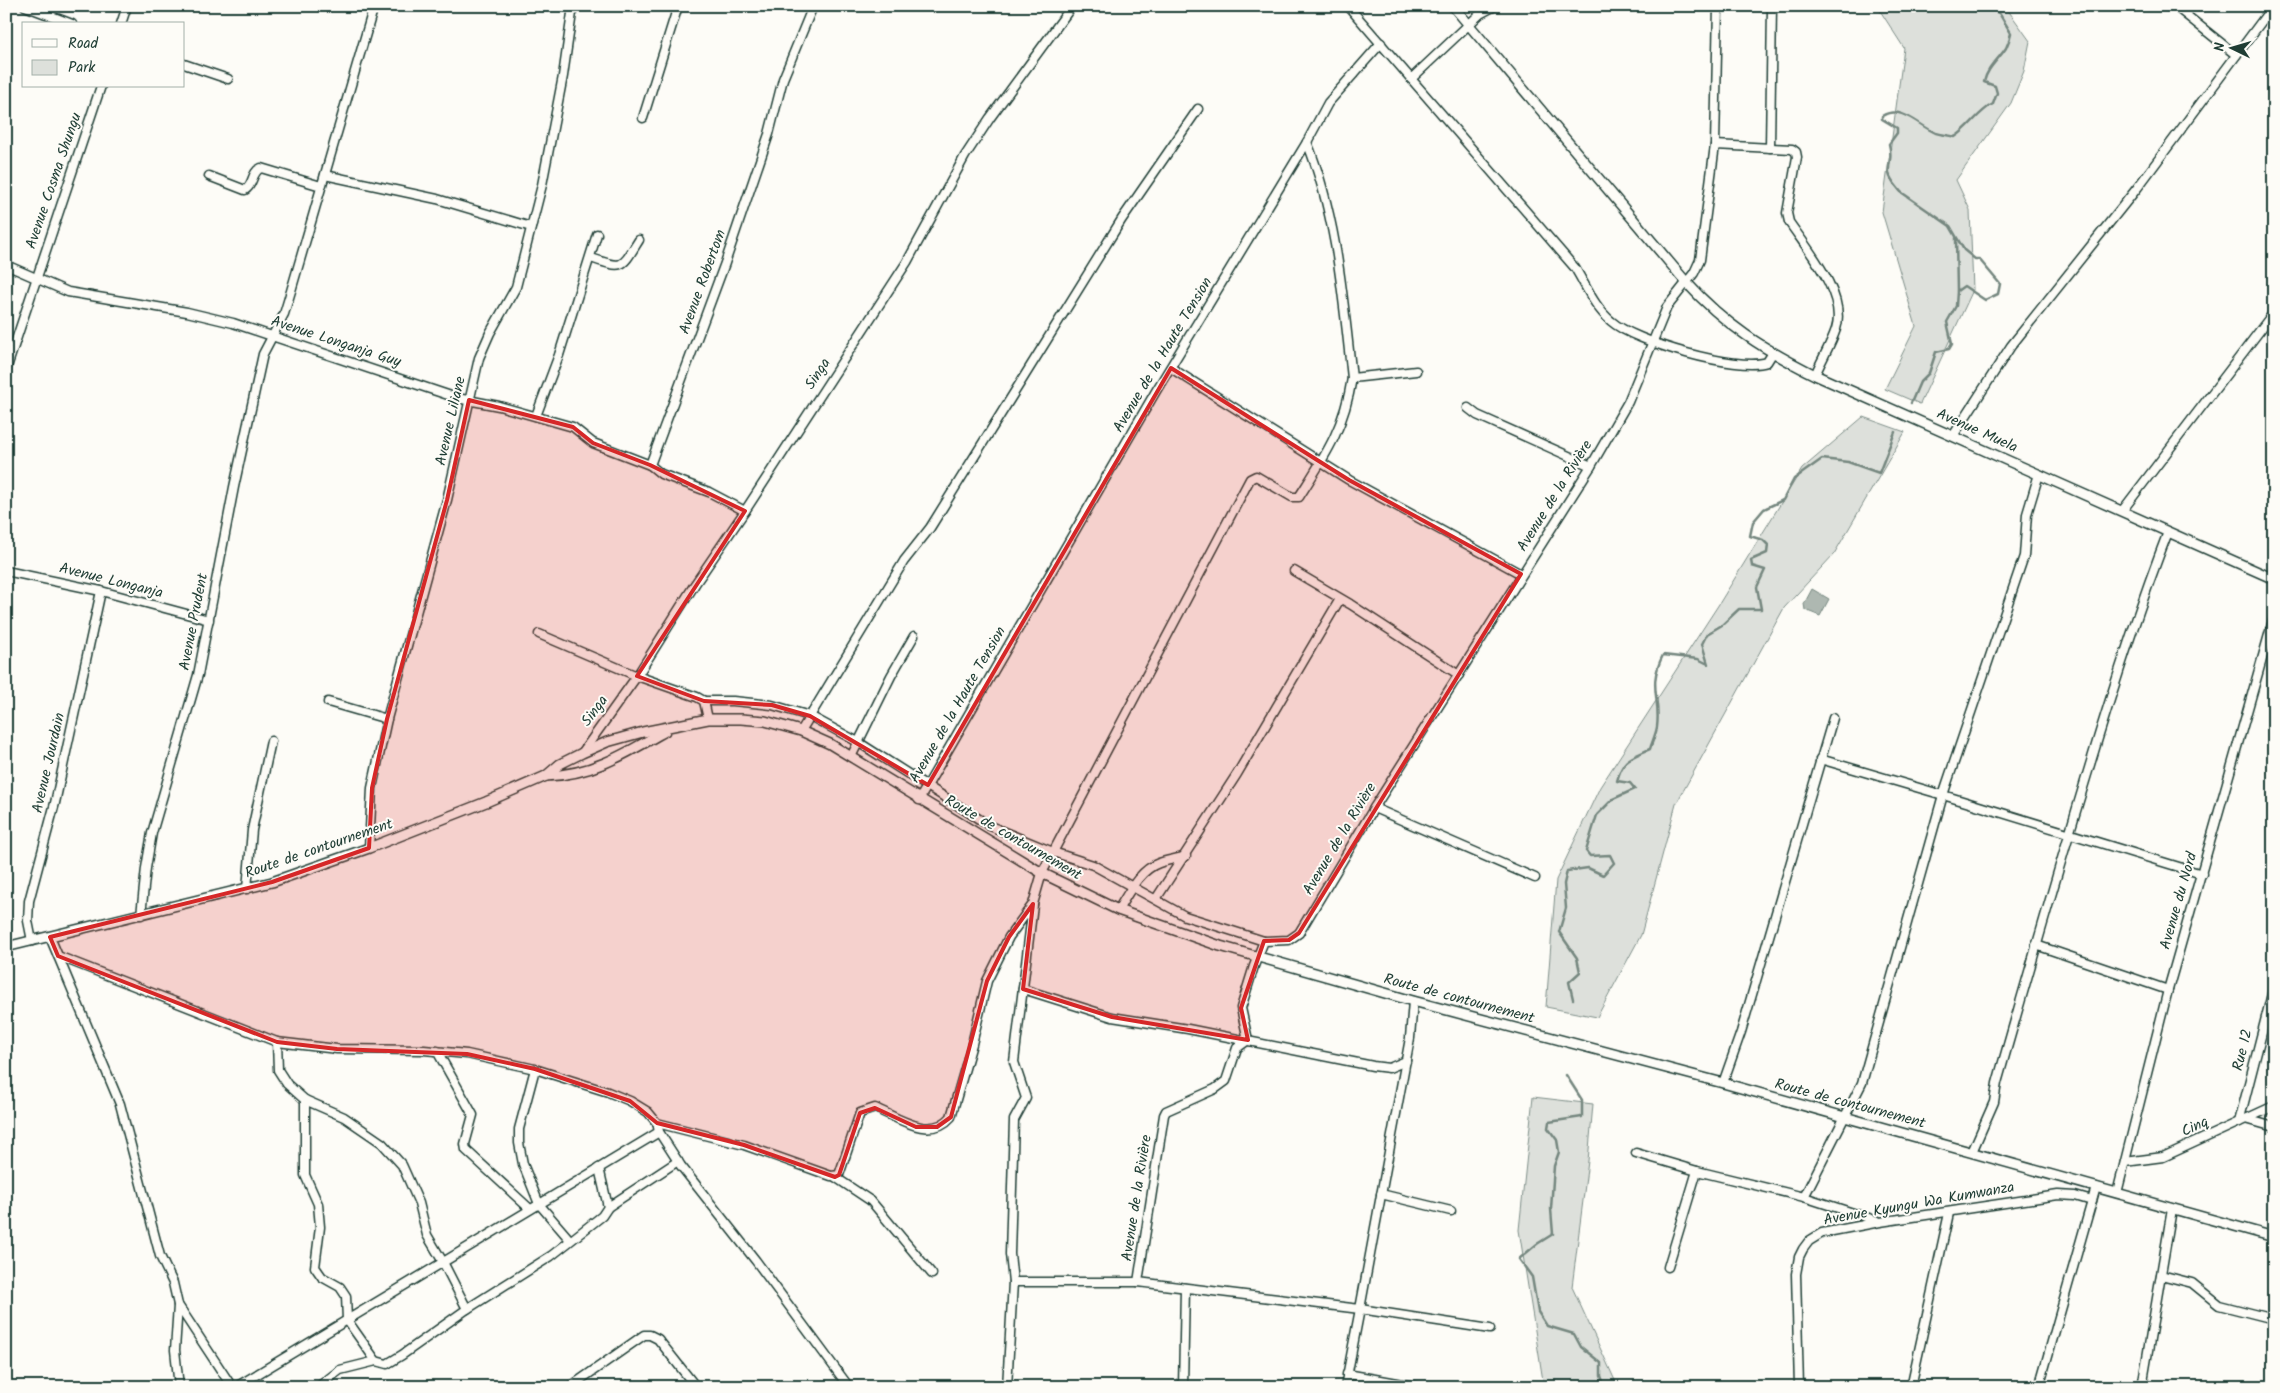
<svg xmlns="http://www.w3.org/2000/svg" width="2280" height="1393" font-family="Kalam,sans-serif">
	<style>
		.green { fill: #dde0db; stroke: #7e8e88 }
		.water { fill: #aeb8b1; stroke: #75877f }
		.lines { fill: none; stroke-linecap: round; stroke-linejoin: round }
		.stream { stroke: #75877f; stroke-width: 2.5 }
		.minor-casing { stroke: #1f3d34; stroke-width: 11 }
		.tertiary-casing { stroke: #1f3d34; stroke-width: 12 }
		.minor { stroke: #fdfcf7; stroke-width: 8 }
		.tertiary { stroke: #fdfcf7; stroke-width: 9 }
		.marked { fill: #d62828; fill-opacity: 0.2; stroke: #d62828; stroke-width: 4; stroke-linejoin: round }
		.labels { text-anchor: middle; dominant-baseline: central; stroke-width: 4; stroke-linejoin: round; paint-order: stroke }
		.street-label { font-size: 15px; fill: #1f3d34; stroke: #fdfcf7 }
	</style>
	<rect width="100%" height="100%" fill="#fdfcf7"/>
	<filter id="ink" filterUnits="userSpaceOnUse"><feTurbulence type="fractalNoise" baseFrequency=".02" numOctaves="2"/><feDisplacementMap in="SourceGraphic" scale="10" xChannelSelector="R" yChannelSelector="G"/><feConvolveMatrix kernelMatrix="1 2 1 2 8 2 1 2 1" color-interpolation-filters="sRGB"/></filter>
	<g filter="url(#ink)">
		<g class="green">
			<polygon points="1877,6 2005,6 2030,41 2024,71 2011,103 1956,180 1970,210 1973,290 1920,404 1885,389 1916,326 1882,212 1904,48"/>
			<polygon points="1863,417 1905,432 1834,554 1784,608 1676,804 1641,935 1597,1017 1546,1007 1556,880 1600,787 1719,604 1802,469"/>
			<polygon points="1533,1097 1593,1104 1588,1161 1572,1287 1618,1387 1544,1387 1519,1230"/>
		</g>
		<polygon class="water" points="1812,589 1829,599 1820,616 1805,610 1804,604"/>
		<g class="lines">
			<g class="stream">
				<polyline points="1956,238 1957,291"/>
				<path d="M 1911,403 L 1920,382 L 1929,373 L 1936,352 L 1949,349 L 1952,344 L 1947,322 L 1956,306 L 1957,291 L 1964,286 L 1985,300 L 1998,294 L 2000,284 L 1979,259 L 1975,259 L 1964,250 L 1950,226 L 1901,192 C 1897,187 1890,180 1889,173 C 1888,161 1893,159 1889,144 L 1897,133 L 1897,128 L 1882,119 L 1882,116 C 1901,104 1919,126 1936,133 C 1942,135 1949,135 1955,137 C 1970,127 1978,112 1993,104 L 1997,93 L 1995,86 L 1984,82 C 1987,68 1998,60 2006,48 C 2008,44 2010,38 2011,33 L 1999,13 L 1983,6"/>
				<path d="M 1573,999 L 1569,982 L 1580,972 L 1577,958 L 1559,932 L 1566,908 L 1564,884 L 1567,871 L 1588,868 L 1603,875 L 1614,863 L 1610,855 L 1590,856 L 1586,851 L 1597,815 L 1613,799 L 1635,789 L 1630,783 L 1617,781 C 1623,758 1630,758 1650,749 C 1652,742 1656,734 1657,727 C 1661,697 1647,687 1663,655 L 1698,659 L 1708,664 L 1702,644 L 1707,634 L 1722,625 L 1739,609 L 1761,609 L 1757,587 L 1765,570 L 1752,566 L 1751,560 L 1767,553 L 1768,545 L 1763,540 L 1750,536 L 1753,522 L 1764,509 L 1783,500 L 1794,479 L 1822,459 L 1848,462 L 1879,473 L 1895,432"/>
				<polyline points="1566,1075 1582,1100 1582,1117 1549,1122 1548,1128 1557,1140 1559,1152 1554,1166 1551,1209 1553,1234 1537,1244 1519,1259 1532,1277 1538,1312 1547,1326 1574,1334 1581,1347 1601,1363 1601,1376 1605,1387"/>
			</g>
			<g class="minor-casing">
				<g id="minor">
					<polyline points="25,6 72,24"/>
					<path d="M 1348,6 L 1575,268 C 1586,286 1595,308 1611,321 C 1634,342 1738,372 1767,362 L 1772,354"/>
					<polyline points="2175,6 2236,55"/>
					<polyline points="121,24 127,6"/>
					<polyline points="184,64 228,79"/>
					<polyline points="1411,79 1480,14 1495,6"/>
					<polyline points="643,118 678,6"/>
					<path d="M 1715,145 L 1792,149 L 1796,152 L 1797,157 L 1787,213 L 1789,222 C 1808,250 1847,295 1836,329 C 1831,344 1822,359 1815,375"/>
					<polyline points="1770,148 1772,6"/>
					<polyline points="325,175 437,199 531,227"/>
					<path d="M 209,176 L 245,190 C 254,185 251,172 261,168 L 321,186"/>
					<path d="M 591,258 C 624,269 621,269 639,240"/>
					<polyline points="6,265 68,292 187,312 233,323 457,398 499,406 573,427 593,443 650,465"/>
					<polyline points="1171,368 1349,480 1521,574"/>
					<polyline points="6,370 101,86"/>
					<polyline points="1352,378 1416,371"/>
					<polyline points="1468,408 1477,415 1591,466"/>
					<polyline points="536,416 559,355 597,234"/>
					<polyline points="1953,436 2011,346 2138,187 2273,6"/>
					<polyline points="2039,474 2027,514 2024,556 1943,795 2202,874"/>
					<polyline points="745,511 709,492 661,474 650,465 725,263 769,134 783,79 813,6"/>
					<polyline points="2122,511 2274,312"/>
					<polyline points="6,571 101,591 209,620"/>
					<polyline points="1294,571 1350,604 1459,675"/>
					<polyline points="539,634 637,676 697,697 704,701 708,719"/>
					<polyline points="704,701 733,701 772,705 810,716 858,742 990,826 1053,852 1093,865 1185,916 1264,941"/>
					<polyline points="328,702 387,719"/>
					<polyline points="801,731 904,561 930,528 1122,219 1198,109"/>
					<polyline points="582,753 637,676 695,584 745,511 907,262 965,156 990,118 1072,6"/>
					<polyline points="851,757 891,676 914,636"/>
					<polyline points="919,800 1156,391 1307,142 1328,103 1381,43"/>
					<polyline points="1374,808 1535,878"/>
					<polyline points="369,848 372,788 387,719 447,500 479,358 490,333 516,287 542,185 563,76 573,6"/>
					<polyline points="247,889 252,830 271,741"/>
					<polyline points="1156,899 1237,774 1340,599"/>
					<path d="M 1118,910 C 1128,894 1139,870 1159,863 C 1167,860 1177,859 1186,856"/>
					<polyline points="141,915 146,868 152,833 198,675 234,487 263,354 284,314 291,291 374,6"/>
					<path d="M 50,937 L 58,956 L 277,1042 L 337,1049 L 424,1050 L 467,1054 L 535,1069 L 608,1092 L 630,1101 L 648,1112 L 657,1123 L 744,1145 L 831,1176 L 839,1175 L 860,1113 L 875,1108 C 898,1118 930,1141 951,1117 L 972,1044 L 987,981 L 1009,937 L 1033,904 L 1042,873 L 1250,479 L 1256,476 L 1292,497 L 1299,497 C 1325,456 1344,429 1352,378 C 1343,298 1337,217 1307,142"/>
					<polyline points="32,941 28,921 29,901 55,803 101,591"/>
					<polyline points="2036,945 2168,990"/>
					<polyline points="58,956 120,1104 160,1256 173,1283 178,1305 232,1387"/>
					<polyline points="1023,989 1112,1017 1188,1029 1373,1066 1389,1068 1406,1061"/>
					<polyline points="277,1042 278,1070 287,1084 305,1100 344,1117 382,1143 402,1165 419,1203 427,1235 443,1262 467,1309"/>
					<polyline points="437,1051 473,1115 465,1144 466,1150 530,1209"/>
					<polyline points="535,1069 519,1129 519,1143 523,1164 539,1204 570,1240"/>
					<polyline points="1723,1083 1741,1032 1833,718"/>
					<polyline points="305,1100 305,1175 318,1204 320,1227 315,1267 322,1277 340,1287 346,1296 347,1320 376,1361 387,1364 402,1355 467,1309 551,1256 602,1216 608,1207 599,1168"/>
					<polyline points="2246,1119 2274,1127"/>
					<polyline points="2239,1122 2274,986"/>
					<polyline points="658,1127 659,1132 681,1166 756,1261 849,1387"/>
					<path d="M 1972,1152 L 1994,1102 L 1997,1083 C 2027,978 2057,873 2089,768 C 2113,688 2138,609 2168,532"/>
					<polyline points="1636,1153 1697,1171 1804,1197 1878,1221"/>
					<polyline points="2125,1162 2163,1157 2274,1106"/>
					<polyline points="835,1177 871,1201 932,1274"/>
					<polyline points="2117,1193 2168,990 2274,617"/>
					<polyline points="1381,1194 1451,1211"/>
					<polyline points="1804,1197 1862,1083 1943,795 1820,759"/>
					<polyline points="608,1207 678,1161"/>
					<polyline points="1668,1267 1697,1171"/>
					<polyline points="2161,1275 2192,1283 2219,1305 2274,1319"/>
					<polyline points="1013,1282 1138,1282 1164,1115 1166,1111 1215,1089 1226,1081 1237,1048 1248,1040 1241,1008 1254,966 1264,941 1289,940 1299,933 1374,808 1591,466 1628,402 1667,307 1694,273 1700,260 1715,145 1718,6"/>
					<polyline points="1138,1282 1360,1309 1410,1038 1413,1001"/>
					<polyline points="178,1305 175,1350 179,1387"/>
					<polyline points="1347,1374 1420,1387"/>
					<polyline points="236,1387 659,1132"/>
					<polyline points="318,1387 340,1370 376,1361"/>
					<polyline points="570,1387 644,1335 650,1335 658,1339 696,1387"/>
					<polyline points="1007,1387 1013,1282 1010,1254 1014,1120 1026,1098 1014,1062 1033,905"/>
					<polyline points="1183,1387 1185,1288"/>
					<polyline points="1345,1387 1360,1309 1490,1329"/>
					<polyline points="1799,1387 1796,1274 1799,1257 1803,1249 1809,1241 1822,1233 1880,1222 2058,1195 2075,1196 2092,1201"/>
					<polyline points="1911,1387 1949,1213"/>
					<polyline points="2039,1387 2096,1187"/>
					<polyline points="2142,1387 2172,1209"/>
				</g>
			</g>
			<g class="tertiary-casing">
				<g id="tertiary">
					<path d="M 1453,6 L 1686,282 C 1725,325 1763,349 1815,375 L 2274,579"/>
					<path d="M 546,776 C 592,775 627,753 665,731"/>
					<polyline points="6,947 272,882 369,848 486,802 546,776 560,764 582,753 607,742 643,732 708,719 741,719 765,721 801,731 830,744 1042,873 1118,910 1220,946 1413,1001 1723,1083 2274,1237"/>
				</g>
			</g>
			<use href="#minor" class="minor"/>
			<use href="#tertiary" class="tertiary"/>
		</g>
	</g>
	<path class="marked" d="M 1171,368 L 1349,480 L 1521,574 L 1299,933 L 1289,940 L 1264,941 L 1241,1008 L 1248,1040 L 1112,1017 L 1023,989 L 1033,904 L 1009,937 L 987,981 L 951,1117 L 937,1127 L 916,1127 L 875,1108 L 860,1113 L 839,1175 L 835,1177 L 744,1145 L 657,1123 L 630,1101 L 535,1069 L 467,1054 L 337,1049 L 277,1042 L 58,956 L 50,937 L 272,882 L 369,848 L 372,788 L 387,719 L 447,500 L 469,400 L 573,427 L 593,443 L 650,465 L 745,511 L 637,676 L 704,701 L 772,705 L 810,716 L 928,785 Z"/>
	<g class="labels">
		<g class="street-label">
			<text transform="translate(54 181) rotate(-71)">Avenue Cosma Shungu</text>
			<text transform="translate(703 282) rotate(-70)">Avenue Robertom</text>
			<text transform="translate(336 342) rotate(18)">Avenue Longanja Guy</text>
			<text transform="translate(1163 355) rotate(-59)">Avenue de la Haute Tension</text>
			<text transform="translate(818 374) rotate(-57)">Singa</text>
			<text transform="translate(451 421) rotate(-77)">Avenue Liliane</text>
			<text transform="translate(1977 431) rotate(24)">Avenue Muela</text>
			<text transform="translate(1555 496) rotate(-58)">Avenue de la Rivière</text>
			<text transform="translate(111 581) rotate(14)">Avenue Longanja</text>
			<text transform="translate(194 622) rotate(-79)">Avenue Prudent</text>
			<text transform="translate(958 705) rotate(-60)">Avenue de la Haute Tension</text>
			<text transform="translate(595 711) rotate(-54)">Singa</text>
			<text transform="translate(49 763) rotate(-77)">Avenue Jourdain</text>
			<text transform="translate(1013 838) rotate(30)">Route de contournement</text>
			<text transform="translate(1340 839) rotate(-59)">Avenue de la Rivière</text>
			<text transform="translate(319 849) rotate(-19)">Route de contournement</text>
			<text transform="translate(2179 901) rotate(-74)">Avenue du Nord</text>
			<text transform="translate(1459 999) rotate(15)">Route de contournement</text>
			<text transform="translate(2243 1050) rotate(-76)">Rue 12</text>
			<text transform="translate(1850 1104) rotate(15)">Route de contournement</text>
			<text transform="translate(2195 1127) rotate(-25)">Cinq</text>
			<text transform="translate(1137 1198) rotate(-81)">Avenue de la Rivière</text>
			<text transform="translate(1919 1204) rotate(-10)">Avenue Kyungu Wa Kumwanza</text>
		</g>
	</g>
	<rect width="2280" height="1393" fill="none" stroke="#fdfcf7" stroke-width="25"/>
	<rect x="12" y="12" width="2255" height="1368" fill="none" stroke="#1f3d34" stroke-width="2" filter="url(#ink)"/>
	<rect x="22" y="22" width="162" height="65" fill="#fdfcf7" stroke="#a4b0a9"/>
	<rect x="32" y="39" width="25" height="8" fill="#fdfcf7" stroke="#a4b0a9"/>
	<text x="68" y="48" font-size="15" fill="#1f3d34">Road</text>
	<rect x="32" y="60" width="25" height="15" fill="#dde0db" stroke="#a4b0a9"/>
	<text x="68" y="72" font-size="15" fill="#1f3d34">Park</text>
	<g transform="translate(2232 48) rotate(275)" stroke="#fdfcf7" stroke-width="4" paint-order="stroke">
	<path d="M0-4L9 19L0 12L-9 19Z" fill="#1f3d34"/>
	<text y="-8" font-size="14" font-weight="bold" text-anchor="middle" fill="#1f3d34">N</text>
	</g>
</svg>
